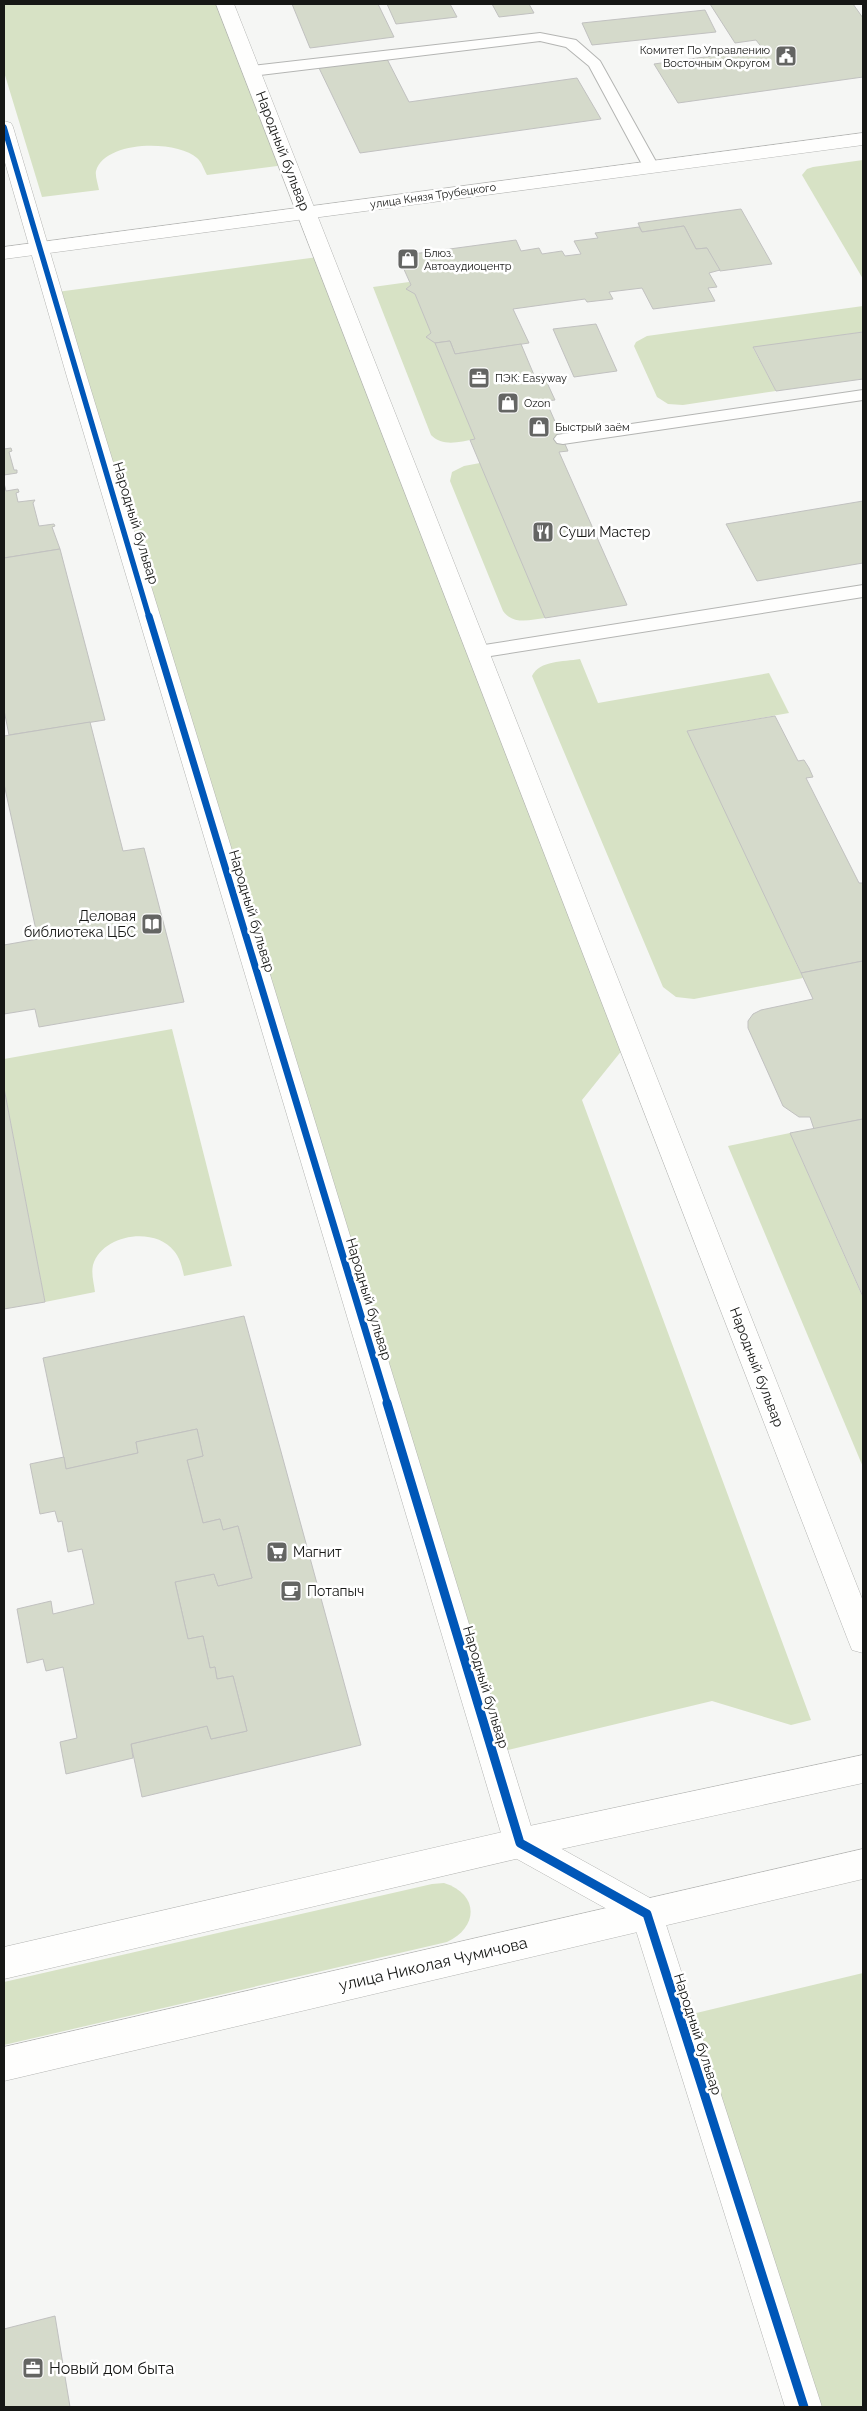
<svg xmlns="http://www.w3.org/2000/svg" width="867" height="2411" font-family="Raleway,sans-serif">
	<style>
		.green { fill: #d7e2c5 }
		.building { fill: #d5dacb; stroke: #c1c1c0 }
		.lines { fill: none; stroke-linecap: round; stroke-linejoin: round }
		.lane-casing { stroke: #b4b5b3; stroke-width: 2 }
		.street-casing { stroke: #b4b5b3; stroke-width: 1 }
		.secondary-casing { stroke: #b4b5b3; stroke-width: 1 }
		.lane { fill: #fefefd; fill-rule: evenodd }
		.street { fill: #fefefd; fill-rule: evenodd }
		.secondary { fill: #fefefd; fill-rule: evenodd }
		.cycleway-far2-casing { stroke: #fff; stroke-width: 8 }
		.cycleway-far1-casing { stroke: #fff; stroke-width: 10 }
		.cycleway-casing { stroke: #fff; stroke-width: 12 }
		.cycleway-far2 { stroke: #0057b8; stroke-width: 5.5 }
		.cycleway-far1 { stroke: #0057b8; stroke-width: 7 }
		.cycleway { stroke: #0057b8; stroke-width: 9 }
		.labels { text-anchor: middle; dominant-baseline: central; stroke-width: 5; stroke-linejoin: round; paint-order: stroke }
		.far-poi-label { font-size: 11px; fill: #161715; stroke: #fff; text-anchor: start }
		.far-street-label { font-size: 11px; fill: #161715; stroke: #fff }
		.street-label { font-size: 14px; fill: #161715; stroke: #fff }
		.poi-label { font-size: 14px; fill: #161715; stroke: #fff; text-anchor: start }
		.near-street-label { font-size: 16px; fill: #161715; stroke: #fff }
		.near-poi-label { font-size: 16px; fill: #161715; stroke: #fff; text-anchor: start }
	</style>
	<rect width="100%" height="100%" fill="#f5f6f4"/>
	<g class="green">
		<path d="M 4,4 L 222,4 L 285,165 L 207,175 C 204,170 202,162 197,158 C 177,140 105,140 96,171 C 95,176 98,184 99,190 L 42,197 L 4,72 Z"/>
		<polygon points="863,160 863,279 802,175 807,169 813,167"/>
		<polygon points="318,257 627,1044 582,1100 811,1720 791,1725 712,1701 500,1752 57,292"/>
		<path d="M 409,282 L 411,285 L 407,289 L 415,294 L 475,439 C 459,442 443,447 431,435 L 373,287 Z"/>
		<polygon points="863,306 863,332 753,348 776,391 683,405 668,404 657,397 634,346 636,342 647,336"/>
		<path d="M 480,463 L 545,618 C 530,620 513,625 503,611 L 450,481 L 452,472 L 464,466 Z"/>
		<path d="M 580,659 L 598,703 L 769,673 L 789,713 L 688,731 L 803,978 L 694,999 L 676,997 L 663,987 L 532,676 C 540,660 563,662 580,659 Z"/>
		<path d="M 172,1029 L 232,1266 L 184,1276 C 182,1267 180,1258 174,1251 C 155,1226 102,1234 93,1265 C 91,1274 94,1284 95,1292 L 45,1302 L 4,1088 L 4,1059 Z"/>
		<polygon points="790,1133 863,1298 863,1467 728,1146"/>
		<path d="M 444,1883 C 479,1894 479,1927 447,1942 L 4,2045 L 4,1982 L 432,1884 Z"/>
		<polygon points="863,1973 863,2407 813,2407 688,2015"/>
	</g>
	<g class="building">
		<polygon points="292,4 378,4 394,37 310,48"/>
		<polygon points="387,4 450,4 457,17 396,24"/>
		<polygon points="492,4 529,4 534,13 499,17"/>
		<polygon points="710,4 853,4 863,18 863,77 678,103 654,64 763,49 756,40 735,43"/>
		<polygon points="705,10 716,32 592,45 582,23"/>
		<polygon points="387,59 409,102 577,78 601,119 360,153 319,68"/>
		<polygon points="741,209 772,264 720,271 707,248 696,249 684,226 642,232 638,223"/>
		<polygon points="684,226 696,249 707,248 720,270 709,273 717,287 708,288 715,301 653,309 642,288 609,292 613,299 587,302 585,299 513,309 529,343 455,354 450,341 435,343 426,337 431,333 415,294 406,289 411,285 398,256 516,240 521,251 539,248 542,254 562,251 565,256 581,254 574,241 598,238 595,233 639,227 642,232"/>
		<polygon points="596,324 617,371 574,377 553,329"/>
		<polygon points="863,332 863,379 776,391 753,347"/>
		<polygon points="450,341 455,354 521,344 534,375 543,374 555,400 546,401 568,451 559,452 627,605 545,618 470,440 475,439 435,343"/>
		<polygon points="11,448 12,451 9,452 14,470 17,470 17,473 4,475 4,449"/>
		<polygon points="4,483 6,491 18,489 19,492 16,493 18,502 35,500 33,503 39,526 54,524 55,526 52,527 60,549 4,558"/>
		<polygon points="863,501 863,563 757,581 726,524"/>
		<polygon points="60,549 105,720 9,735 4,710 4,558"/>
		<polygon points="775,716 798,761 804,760 809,768 813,777 806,778 859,883 863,883 863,961 801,973 687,731"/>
		<polygon points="90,722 123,851 144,848 184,1002 39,1027 35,1009 4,1014 4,945 38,939 4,784 4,736"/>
		<polygon points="863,961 863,1119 814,1129 810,1117 799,1117 783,1106 748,1028 748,1021 753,1014 761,1010 813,999 801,973"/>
		<polygon points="4,1088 45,1302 4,1309"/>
		<polygon points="863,1119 863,1297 790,1133"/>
		<polygon points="244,1316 361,1745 142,1797 131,1744 207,1726 211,1739 247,1731 233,1676 217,1679 215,1667 210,1668 203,1636 188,1639 175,1582 214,1574 218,1586 252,1578 238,1526 223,1530 220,1519 203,1523 187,1460 203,1456 197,1429 136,1442 138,1453 66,1469 43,1358"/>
		<polygon points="197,1429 203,1456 187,1460 203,1523 220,1519 223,1530 238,1526 252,1578 218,1586 214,1574 175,1582 188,1639 203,1636 210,1668 215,1667 217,1679 233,1676 247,1731 211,1739 207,1726 131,1744 133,1758 66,1774 60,1742 77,1738 63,1667 46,1671 43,1659 27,1663 17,1609 51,1601 53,1614 94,1604 82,1549 68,1552 62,1521 58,1522 55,1511 40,1514 30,1464 64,1457 66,1469 138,1453 136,1442"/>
		<polygon points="55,2316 70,2407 4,2407 4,2329"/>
	</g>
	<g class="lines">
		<g class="lane-casing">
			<g id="lane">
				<polygon points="540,33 576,40 600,61 659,167 657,170 645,170 589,66 566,47 540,41 252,76 244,71 252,66"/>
				<polygon points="863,390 863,400 563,444 557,443 554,439 557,435 563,434"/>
				<polygon points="863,585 863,597 478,658 471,656 469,652 471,648 478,646"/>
			</g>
		</g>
		<g class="street-casing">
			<g id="street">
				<polygon points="216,4 234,4 863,1601 863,1653 852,1650 848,1640"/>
				<polygon points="4,121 11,123 13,127 87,377 533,1833 659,1903 822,2407 785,2407 634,1924 508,1854 504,1843 67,377 4,159"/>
			</g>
		</g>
		<g class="secondary-casing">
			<g id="secondary">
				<polygon points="863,133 863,145 4,259 4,247"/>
				<polygon points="863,1755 863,1783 520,1858 4,1979 4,1947 520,1828"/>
				<polygon points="863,1849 863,1879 4,2081 4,2047"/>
			</g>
		</g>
		<use href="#lane" class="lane"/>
		<use href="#street" class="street"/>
		<use href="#secondary" class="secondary"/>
		<g class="cycleway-far2-casing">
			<polyline id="cycleway-far2" points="4,127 149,617"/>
		</g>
		<g class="cycleway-far1-casing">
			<polyline id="cycleway-far1" points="149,616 388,1405"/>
		</g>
		<g class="cycleway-casing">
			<polyline id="cycleway" points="387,1403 520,1843 647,1914 804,2407"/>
		</g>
		<use href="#cycleway-far2" class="cycleway-far2"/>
		<use href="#cycleway-far1" class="cycleway-far1"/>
		<use href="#cycleway" class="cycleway"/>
	</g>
	<defs>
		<g id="civic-square" transform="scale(1.125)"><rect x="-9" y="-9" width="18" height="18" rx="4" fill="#646563" stroke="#fff"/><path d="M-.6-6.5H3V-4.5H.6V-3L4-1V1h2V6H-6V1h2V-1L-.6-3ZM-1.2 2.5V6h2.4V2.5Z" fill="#fff"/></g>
		<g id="shop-square" transform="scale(1.125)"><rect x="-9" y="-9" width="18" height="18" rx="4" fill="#646563" stroke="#fff"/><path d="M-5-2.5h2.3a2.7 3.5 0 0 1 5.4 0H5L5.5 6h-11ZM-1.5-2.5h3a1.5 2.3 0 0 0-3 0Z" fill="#fff"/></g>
		<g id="office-square" transform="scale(1.125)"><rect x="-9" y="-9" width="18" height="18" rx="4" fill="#646563" stroke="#fff"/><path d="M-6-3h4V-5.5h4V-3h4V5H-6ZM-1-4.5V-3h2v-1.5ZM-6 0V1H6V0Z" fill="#fff"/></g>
		<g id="restaurant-square" transform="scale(1.125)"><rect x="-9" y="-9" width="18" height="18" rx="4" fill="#646563" stroke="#fff"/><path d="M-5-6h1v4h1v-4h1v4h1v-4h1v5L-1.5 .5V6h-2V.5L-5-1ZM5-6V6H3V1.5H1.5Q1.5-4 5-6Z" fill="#fff"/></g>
		<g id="library-square" transform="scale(1.125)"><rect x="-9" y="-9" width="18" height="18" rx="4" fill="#646563" stroke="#fff"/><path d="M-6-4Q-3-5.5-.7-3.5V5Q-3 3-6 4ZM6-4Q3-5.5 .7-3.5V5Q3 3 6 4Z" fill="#fff"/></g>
		<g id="supermarket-square" transform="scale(1.125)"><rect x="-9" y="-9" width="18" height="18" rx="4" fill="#646563" stroke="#fff"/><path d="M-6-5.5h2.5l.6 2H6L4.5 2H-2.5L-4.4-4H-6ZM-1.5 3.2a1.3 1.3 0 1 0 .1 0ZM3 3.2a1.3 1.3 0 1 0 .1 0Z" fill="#fff"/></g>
		<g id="cafe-square" transform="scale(1.125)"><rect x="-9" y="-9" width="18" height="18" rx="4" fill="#646563" stroke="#fff"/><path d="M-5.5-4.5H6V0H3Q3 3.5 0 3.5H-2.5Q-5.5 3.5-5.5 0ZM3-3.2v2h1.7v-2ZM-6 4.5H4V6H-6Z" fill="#fff"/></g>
	</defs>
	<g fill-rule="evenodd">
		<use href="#civic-square" x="786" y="56"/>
		<use href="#shop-square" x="408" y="259"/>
		<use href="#office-square" x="479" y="378"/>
		<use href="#shop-square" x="508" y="403"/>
		<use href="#shop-square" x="539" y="427"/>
		<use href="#restaurant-square" x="543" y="532"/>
		<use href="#library-square" x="152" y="924"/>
		<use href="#supermarket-square" x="277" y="1552"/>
		<use href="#cafe-square" x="291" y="1591"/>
		<use href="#office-square" x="33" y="2368"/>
	</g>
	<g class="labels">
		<g class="far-poi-label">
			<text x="770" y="50" text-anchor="end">Комитет По Управлению<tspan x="770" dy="13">Восточным Округом</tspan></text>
			<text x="424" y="253">Блюз.<tspan x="424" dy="13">Автоаудиоцентр</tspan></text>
			<text x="495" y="378">ПЭК: Easyway</text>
			<text x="524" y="403">Ozon</text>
			<text x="555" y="427">Быстрый заём</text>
		</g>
		<g class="far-street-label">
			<text transform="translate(433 196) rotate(-8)">улица Князя Трубецкого</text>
		</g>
		<g class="street-label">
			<text transform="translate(283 151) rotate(69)">Народный бульвар</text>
			<text transform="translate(136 523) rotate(73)">Народный бульвар</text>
			<text transform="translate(252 911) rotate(73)">Народный бульвар</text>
			<text transform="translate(369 1299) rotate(73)">Народный бульвар</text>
			<text transform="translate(757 1367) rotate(69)">Народный бульвар</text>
			<text transform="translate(486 1687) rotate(73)">Народный бульвар</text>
			<text transform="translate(698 2034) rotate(72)">Народный бульвар</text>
		</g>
		<g class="poi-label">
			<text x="559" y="532">Суши Мастер</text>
			<text x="136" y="916" text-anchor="end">Деловая<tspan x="136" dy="16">библиотека ЦБС</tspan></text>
			<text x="293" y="1552">Магнит</text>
			<text x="307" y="1591">Потапыч</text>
		</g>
		<g class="near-street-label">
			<text transform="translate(433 1964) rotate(-13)">улица Николая Чумичова</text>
		</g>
		<g class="near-poi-label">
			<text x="49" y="2368">Новый дом быта</text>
		</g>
	</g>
	<rect width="867" height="2411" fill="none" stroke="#161715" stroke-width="10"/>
</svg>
